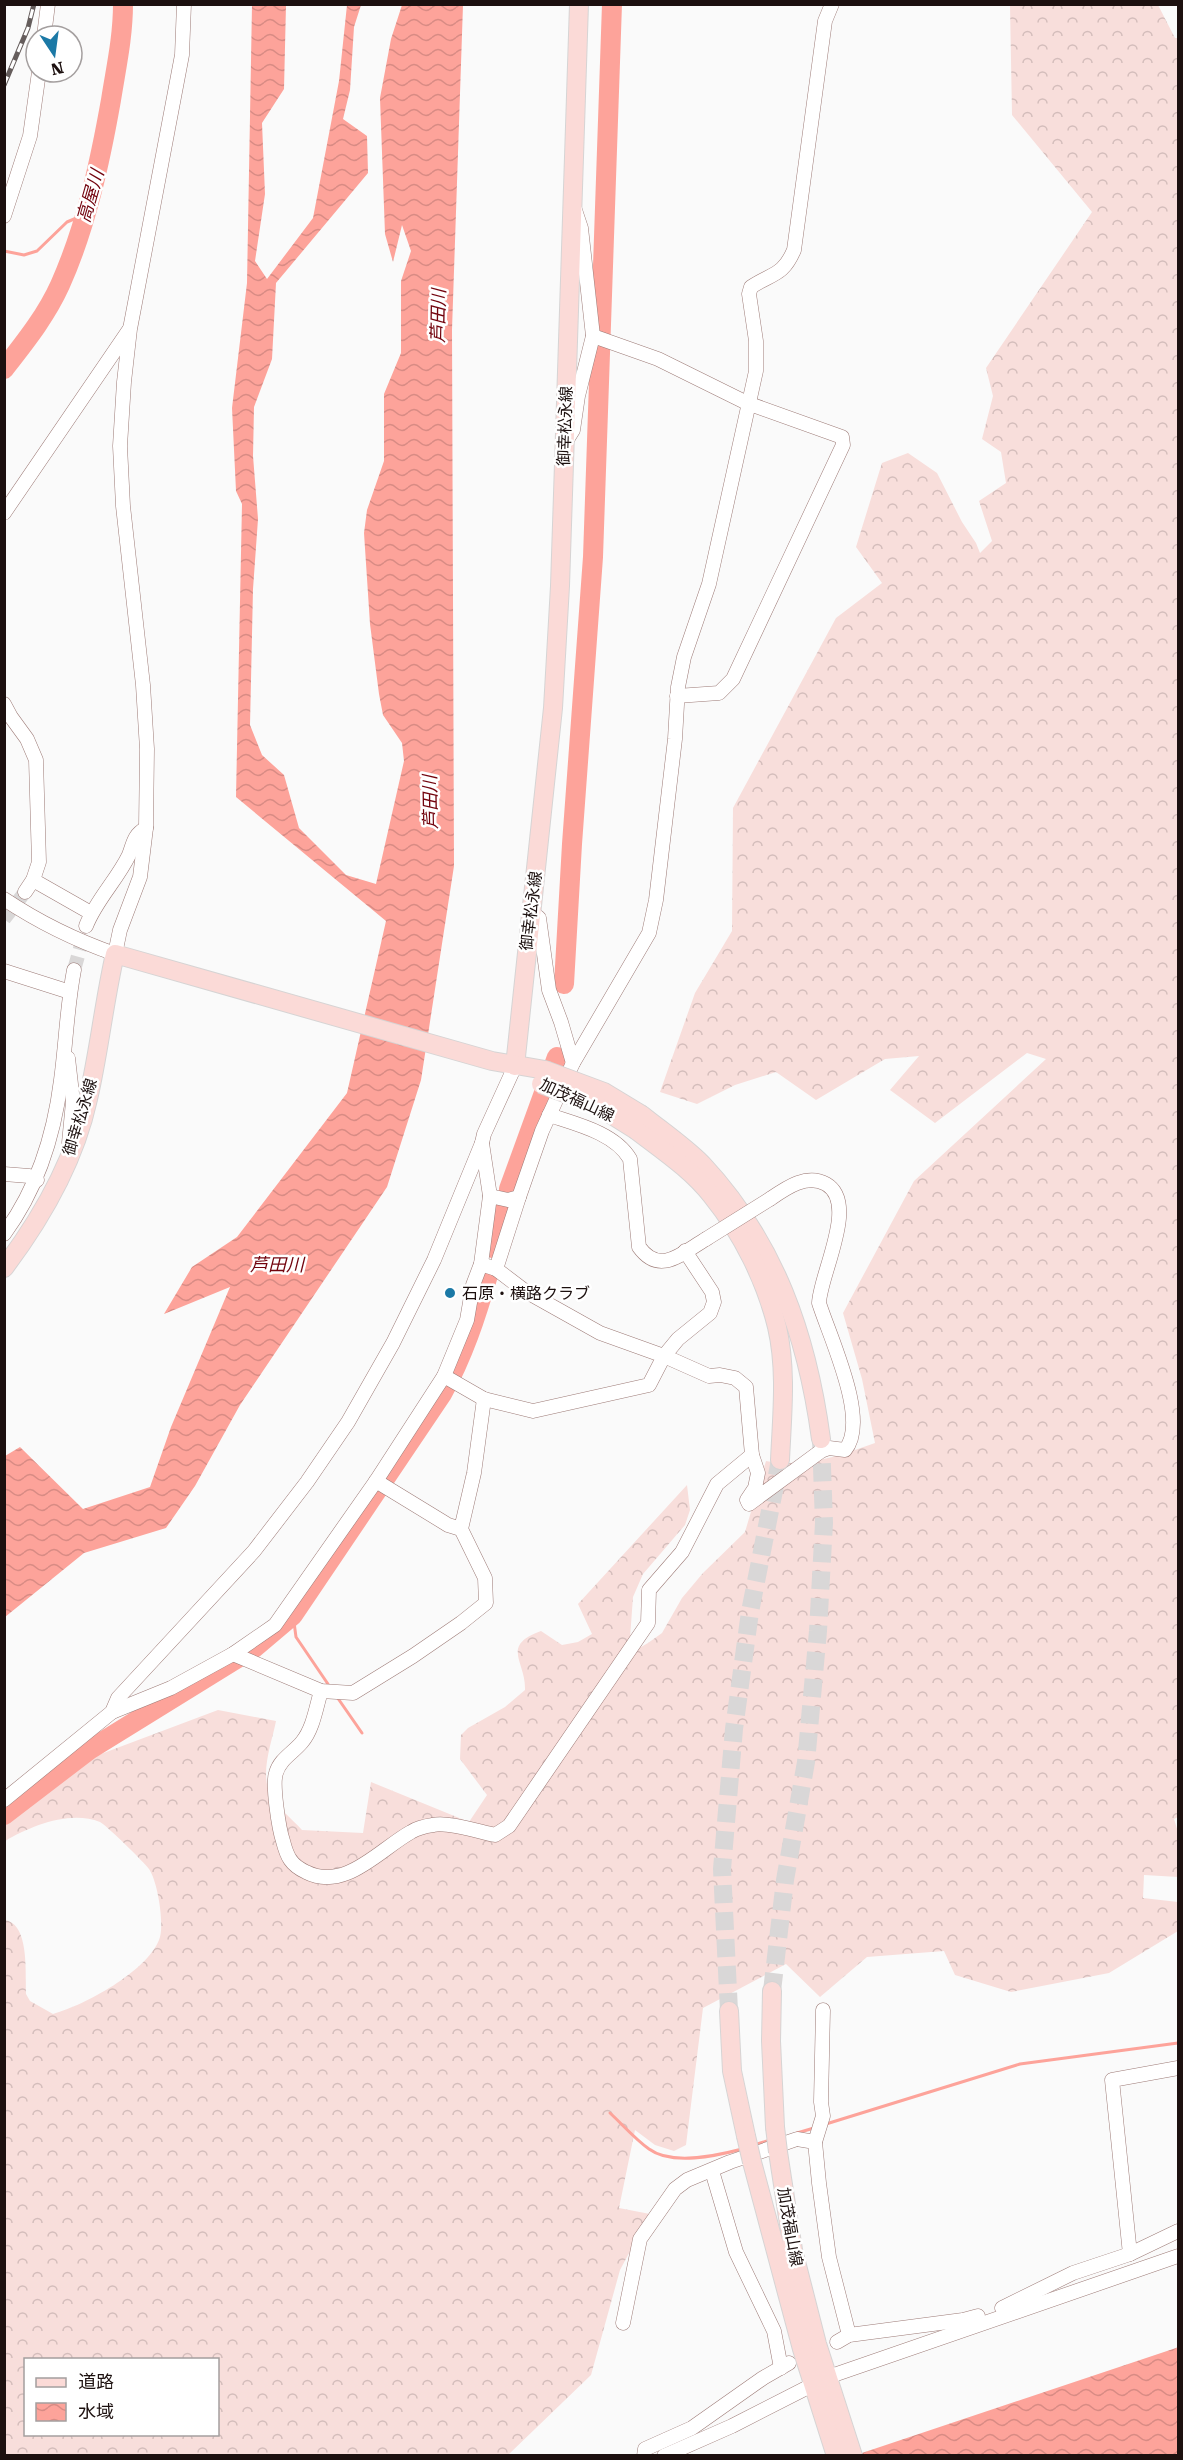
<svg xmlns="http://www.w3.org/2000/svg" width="1183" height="2460" font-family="'Roboto Serif','Noto Sans JP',serif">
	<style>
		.forest { fill: url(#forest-crowns); fill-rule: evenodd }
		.water { fill: url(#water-waves) }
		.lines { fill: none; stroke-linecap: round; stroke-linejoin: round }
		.stream { stroke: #fda39a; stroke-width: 3 }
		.river { stroke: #fda39a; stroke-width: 20 }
		.minor-tunnel { stroke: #d9d7d7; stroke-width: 14; stroke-dasharray: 14 7; stroke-linecap: butt }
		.major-tunnel { stroke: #d9d7d7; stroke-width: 18; stroke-dasharray: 18 9; stroke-linecap: butt }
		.minor-casing { stroke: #9d7b77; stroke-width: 15 }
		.major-casing { stroke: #d6d4d4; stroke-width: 20 }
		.minor { stroke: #fff; stroke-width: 14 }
		.major { stroke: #fbdad7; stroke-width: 18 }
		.rail-casing { stroke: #655d5c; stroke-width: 5 }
		.rail { stroke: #fff; stroke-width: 3; stroke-dasharray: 9; stroke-linecap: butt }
		.minor-bridge-casing { stroke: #9d7b77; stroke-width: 15; stroke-linecap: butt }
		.major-bridge-casing { stroke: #d6d4d4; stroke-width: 20; stroke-linecap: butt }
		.minor-bridge { stroke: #fff; stroke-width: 14 }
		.major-bridge { stroke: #fbdad7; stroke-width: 18 }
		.poi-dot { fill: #1b79a6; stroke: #fff; stroke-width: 2 }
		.labels { text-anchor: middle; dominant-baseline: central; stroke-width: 5; stroke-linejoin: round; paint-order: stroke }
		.street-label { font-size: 16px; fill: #1c100f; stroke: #fff }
		.poi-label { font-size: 16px; fill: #1c100f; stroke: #fff; text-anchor: start }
		.water-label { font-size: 18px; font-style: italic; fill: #72030d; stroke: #fff }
	</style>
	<defs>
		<pattern id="forest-crowns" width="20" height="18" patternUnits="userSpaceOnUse" patternTransform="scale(1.5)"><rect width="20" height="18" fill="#f8dedb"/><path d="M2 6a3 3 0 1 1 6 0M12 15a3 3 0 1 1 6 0" fill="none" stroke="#d4bdbb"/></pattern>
		<pattern id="water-waves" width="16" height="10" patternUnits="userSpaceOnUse" patternTransform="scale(1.5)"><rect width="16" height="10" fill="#fda39a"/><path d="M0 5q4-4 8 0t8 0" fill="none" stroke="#d88b84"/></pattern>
	</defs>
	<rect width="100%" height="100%" fill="#fafafa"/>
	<path class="forest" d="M 1010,5 L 1158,5 L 1175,38 L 1178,38 L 1178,1817 L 1174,1819 L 1178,1832 L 1178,1877 L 1144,1875 L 1143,1898 L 1178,1902 L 1178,1931 L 1109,1973 L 1011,1992 L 955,1975 L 944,1951 L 867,1957 L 820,1997 L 786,1964 L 703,2008 L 686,2145 L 674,2151 L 655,2145 L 635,2130 L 619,2208 L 650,2214 L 620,2270 L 591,2375 L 508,2455 L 5,2455 L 5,1920 C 30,1924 25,1975 26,1994 L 30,2001 L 53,2014 C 85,2005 146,1972 159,1940 C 165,1927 158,1882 149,1869 C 144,1862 106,1825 100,1822 C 70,1810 31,1826 5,1841 L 5,1817 L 93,1757 L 218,1710 L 276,1721 C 272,1742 259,1775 271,1795 C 278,1808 292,1819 302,1830 L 363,1833 L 371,1782 L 469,1822 L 487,1795 L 460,1759 L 461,1735 L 468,1728 L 505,1707 L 525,1690 C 526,1661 500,1646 541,1631 L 562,1645 L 578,1642 L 592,1634 L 578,1604 L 687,1485 L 690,1510 L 685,1525 L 643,1574 L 633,1597 L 630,1638 L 632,1646 L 641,1647 L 648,1643 L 662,1633 L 682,1598 L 703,1573 L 745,1532 L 766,1461 C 804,1468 839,1456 875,1443 L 862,1379 L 843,1313 L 914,1181 L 1046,1059 L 1027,1053 L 935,1123 L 890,1090 L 919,1056 L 885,1059 L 816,1100 L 776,1072 L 735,1085 L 697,1104 L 660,1092 L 695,993 L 732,931 L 733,808 L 836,618 L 882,583 L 856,547 L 882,463 L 908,453 L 937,473 L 962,522 L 976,543 L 980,553 L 992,541 L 979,501 L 1006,483 L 1001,452 L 982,439 L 993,396 L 986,368 L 1092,212 L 1012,115 ZM 26,2360 L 218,2360 L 218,2434 L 26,2434 Z"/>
	<g class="water">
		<polygon points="252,5 286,5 284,89 262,123 265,194 255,261 267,279 313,218 339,81 347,5 361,5 354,27 350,90 343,119 367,136 368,173 276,283 272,359 254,407 253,456 258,519 253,589 250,725 262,755 284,775 299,828 346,875 376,884 404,761 402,743 383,715 379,694 370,624 364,533 367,510 384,461 384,394 401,353 401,281 411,251 402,225 393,262 385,234 380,98 391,39 402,5 463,5 452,330 454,866 421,1080 387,1187 240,1405 195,1486 166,1528 84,1553 5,1617 5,1456 20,1447 83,1509 150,1487 171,1427 230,1287 164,1314 192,1267 237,1237 347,1093 386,921 236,797 242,504 236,491 232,408 247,283"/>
		<polygon points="1178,2347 1178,2455 853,2456 1176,2348"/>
	</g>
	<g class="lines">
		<g class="stream">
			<polyline points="4,251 24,255 37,251 67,222 86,214"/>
			<polyline points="293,1615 296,1637 330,1687"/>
			<polyline points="337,1697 362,1733"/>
			<path d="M 610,2113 C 623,2125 635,2139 649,2149 C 672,2166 716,2156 742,2149"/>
			<polyline points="826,2124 1020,2064 1178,2043"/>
			<polyline points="797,2133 814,2128"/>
			<polyline points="754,2145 770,2140"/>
		</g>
		<g class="river">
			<path d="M 4,369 C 25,342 46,316 60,285 C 86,227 100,162 111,100 C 116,68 123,37 123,4"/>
			<polyline points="564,984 572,844 593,557 612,4"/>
			<polyline points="509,1189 557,1057"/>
			<polyline points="495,1249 504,1208"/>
			<path d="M 4,1815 L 89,1750 L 254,1648 L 293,1615 L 442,1394 C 463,1356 476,1317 488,1275"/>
		</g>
		<g class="minor-tunnel">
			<polyline points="4,919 25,892"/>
			<polyline points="74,970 85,931"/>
		</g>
		<g class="major-tunnel">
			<polyline points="772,1991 785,1880 806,1762 818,1631 824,1523 821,1439"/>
			<polyline points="729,2011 722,1869 734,1729 750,1612 780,1460"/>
		</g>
		<g class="minor-casing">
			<g id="minor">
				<polyline points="44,36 48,4"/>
				<polyline points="4,216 30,136 39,72"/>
				<polyline points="593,336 658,359 747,403 842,437 843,445 733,679 719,693 677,696"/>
				<polyline points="568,438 573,430 578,396 593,336 581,228 575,210"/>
				<polyline points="4,513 129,330"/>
				<polyline points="4,704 11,717 27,739 36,760 39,862 33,880 25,892"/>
				<polyline points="33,880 91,913"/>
				<path d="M 4,899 C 40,923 75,940 115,954 L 120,930 L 140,877 L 146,828 L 147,749 L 143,685 L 123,506 L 120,446 L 124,382 L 130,329 L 182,55 L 184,4"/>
				<polyline points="530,911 539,918 549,990 561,1022 573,1063"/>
				<path d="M 86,926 C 96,900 117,880 129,855 C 134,842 133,836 146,828"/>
				<polyline points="4,971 70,992"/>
				<polyline points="68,1058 73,1102 69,1143"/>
				<path d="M 549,1115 C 576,1124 615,1133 630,1159 L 639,1247 C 660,1276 682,1253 706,1239"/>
				<polyline points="4,1174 29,1176 37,1180"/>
				<path d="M 490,1196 L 508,1200 L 519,1197 L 542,1131 L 573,1063 L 649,933 L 656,900 L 675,739 L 678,687 L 684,657 L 709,584 L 756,371 L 756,341 L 749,294 L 751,287 C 772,273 783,276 794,250 L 825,21 L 832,4"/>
				<path d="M 4,1234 C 38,1188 54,1136 61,1080 C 66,1043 67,1006 74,970"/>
				<path d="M 685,1251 L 712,1292 L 714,1302 L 710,1313 L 678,1339 L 664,1356 L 709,1376 L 720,1375 L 735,1378 L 746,1387 L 752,1455 L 758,1473 L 755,1488 L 747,1500 L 749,1504 L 821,1451 L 829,1448 L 845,1450 C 870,1421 830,1338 819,1303 C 820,1274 859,1203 826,1184 C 807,1173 786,1188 770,1199"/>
				<polyline points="496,1269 519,1197"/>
				<polyline points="444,1376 484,1399 533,1411 649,1385 664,1356 600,1333 525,1291 496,1269 481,1264"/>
				<polyline points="376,1481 448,1525 461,1529"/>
				<polyline points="233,1654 321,1691 353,1693 413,1656 461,1623 486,1603 485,1578 461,1529 474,1473 484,1399"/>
				<path d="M 321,1691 C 316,1708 313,1729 302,1742 C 293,1753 280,1759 276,1773 C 272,1785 279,1829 283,1841 C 287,1857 291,1865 306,1872 C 345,1892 380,1849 411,1832 C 417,1828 426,1826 433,1825 C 446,1821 480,1832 495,1835 L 509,1826 L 648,1623 L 649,1590 L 682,1552 L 717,1484 L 752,1455"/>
				<polyline points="112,1712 171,1688 233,1654 275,1625 376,1481 444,1376 467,1320 473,1285 481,1264 490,1196 482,1143 484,1134 515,1066"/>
				<polyline points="4,1800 112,1712 118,1698 254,1551 307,1482 348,1422 393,1343 434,1260 482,1143"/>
				<polyline points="823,2010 821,2102 823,2116 815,2142 819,2183 829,2257 849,2335"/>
				<polyline points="712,2171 736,2252 774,2331 781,2368"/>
				<polyline points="1130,2254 1112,2080 1178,2068"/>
				<polyline points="1002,2308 1073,2273 1130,2254 1178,2231"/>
				<polyline points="623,2323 640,2239 675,2189 687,2180 730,2162 797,2139 815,2142"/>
				<polyline points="837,2342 849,2335 963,2320 978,2316"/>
				<polyline points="644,2456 645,2449 692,2428 763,2378 789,2363"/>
				<polyline points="664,2456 732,2426 828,2377 1178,2256"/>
			</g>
		</g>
		<g class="major-casing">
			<g id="major">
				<polyline points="515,1066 553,708 560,586 579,4"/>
				<path d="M 642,1115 C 662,1131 684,1146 702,1164 C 775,1242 807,1335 821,1439"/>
				<path d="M 636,1130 C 662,1150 692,1170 712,1196 C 742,1233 766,1281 777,1327 C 787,1370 782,1416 780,1460"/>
				<path d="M 4,1268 C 41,1219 75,1159 88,1099 C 99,1052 104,1002 115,954 L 492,1061 L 545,1070"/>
				<polyline points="772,1991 771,2041 775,2127"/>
				<polyline points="729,2011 732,2071 746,2136"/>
				<polyline points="778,2152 793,2250 817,2344 853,2456"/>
				<polyline points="752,2162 802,2349 836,2456"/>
			</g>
		</g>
		<use href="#minor" class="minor"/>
		<use href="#major" class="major"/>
		<g class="rail-casing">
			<polyline id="rail" points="4,85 28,28 34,4"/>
		</g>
		<use href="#rail" class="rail"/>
		<g class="minor-bridge-casing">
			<polyline id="minor-bridge" points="706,1239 770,1199"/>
		</g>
		<g class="major-bridge-casing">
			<g id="major-bridge">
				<polyline points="545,1070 604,1092 642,1115"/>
				<polyline points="541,1084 596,1105 636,1130"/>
				<polyline points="775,2127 778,2152"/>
				<polyline points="746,2136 752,2162"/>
			</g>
		</g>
		<use href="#minor-bridge" class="minor-bridge"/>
		<use href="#major-bridge" class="major-bridge"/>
	</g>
	<circle class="poi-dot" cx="450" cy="1293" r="6"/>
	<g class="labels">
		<g class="street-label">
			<text transform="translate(565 426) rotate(-88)">御幸松永線</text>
			<text transform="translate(531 911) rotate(-83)">御幸松永線</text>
			<text transform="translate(577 1100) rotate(25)">加茂福山線</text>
			<text transform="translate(80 1117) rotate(-73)">御幸松永線</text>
			<text transform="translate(790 2227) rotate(80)">加茂福山線</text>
		</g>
		<g class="poi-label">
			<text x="462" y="1293">石原・横路クラブ</text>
		</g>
		<g class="water-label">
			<text transform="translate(90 196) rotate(-74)">高屋川</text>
			<text transform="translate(438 316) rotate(-89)">芦田川</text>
			<text transform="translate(430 802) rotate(-91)">芦田川</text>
			<text x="277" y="1264">芦田川</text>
		</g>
	</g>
	<rect width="1183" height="2460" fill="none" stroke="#1c100f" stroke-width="12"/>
	<rect x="24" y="2358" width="195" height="78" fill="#ffffff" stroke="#a49f9f" stroke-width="1.5"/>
	<rect x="36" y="2378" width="30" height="9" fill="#fbdad7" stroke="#a49f9f" stroke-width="1.5"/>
	<text x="78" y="2388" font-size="18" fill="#1c100f">道路</text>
	<rect x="36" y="2403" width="30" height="18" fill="url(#water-waves)" stroke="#a49f9f" stroke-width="1.5"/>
	<text x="78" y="2418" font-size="18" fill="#1c100f">水域</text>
	<g transform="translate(54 54) rotate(167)"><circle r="28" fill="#ffffff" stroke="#a49f9f" stroke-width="1.5"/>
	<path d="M0-4.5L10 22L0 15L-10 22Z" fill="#1b79a6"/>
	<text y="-9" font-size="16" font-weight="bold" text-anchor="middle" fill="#1c100f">N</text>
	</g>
</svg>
